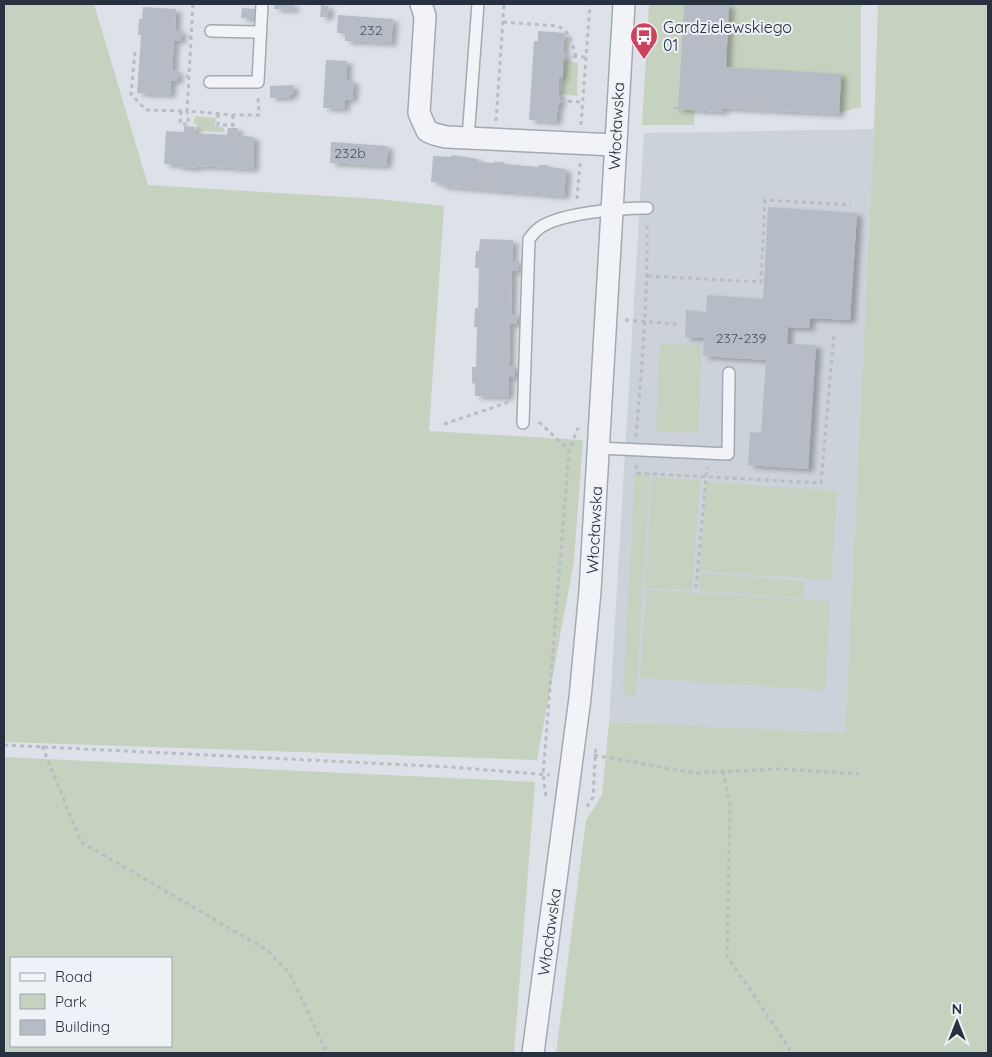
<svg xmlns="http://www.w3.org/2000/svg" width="992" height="1057" font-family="Quicksand,sans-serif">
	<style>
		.built { fill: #ccd2da }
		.green { fill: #c5d2bf; fill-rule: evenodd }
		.building { fill: #b5bcc5; filter: url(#shadow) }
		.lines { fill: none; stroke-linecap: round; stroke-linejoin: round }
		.service-casing { stroke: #a3a9b2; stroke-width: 14 }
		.minor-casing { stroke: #a3a9b2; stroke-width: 24 }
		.path { stroke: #b8bdc3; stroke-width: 3; stroke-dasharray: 4 4; stroke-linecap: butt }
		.service { stroke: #f1f3f6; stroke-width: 11 }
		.minor { stroke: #f1f3f6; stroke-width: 21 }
		.labels { text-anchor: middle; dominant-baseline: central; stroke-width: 4; stroke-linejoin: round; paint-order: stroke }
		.number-label { font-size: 14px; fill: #4a5460 }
		.poi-label { font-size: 16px; fill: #27313f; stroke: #eef1f6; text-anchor: start }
		.street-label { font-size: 16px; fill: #27313f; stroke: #eef1f6 }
	</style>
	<defs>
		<filter id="shadow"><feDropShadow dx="5.5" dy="3" stdDeviation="2.5" flood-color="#0004"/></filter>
	</defs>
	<rect width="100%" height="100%" fill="#dee2e8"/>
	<polygon class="built" points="874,129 845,734 609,722 644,133"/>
	<g class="green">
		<polygon points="4,4 94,4 148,185 379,199 444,206 429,431 583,440 574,561 537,760 4,742"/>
		<polygon points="649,4 684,4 678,109 695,110 694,125 642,125"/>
		<polygon points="728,4 861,4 861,107 838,113 724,68"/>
		<polygon points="878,4 988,4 988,1053 556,1053 586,820 602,795 609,722 845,733 874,129"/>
		<polygon points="565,61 578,63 577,96 561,94"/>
		<polygon points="197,116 216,118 215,126 224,128 224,132 197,131 197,124 194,124 194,119"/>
		<polygon points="660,343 702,345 698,433 656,431"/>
		<polygon points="635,474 650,474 636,697 623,695"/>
		<polygon points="652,477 700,480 692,590 645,588"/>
		<polygon points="706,482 837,491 831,580 700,571"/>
		<polygon points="700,573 804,581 803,598 700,591"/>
		<polygon points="646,590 830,601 825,690 640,678"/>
		<path d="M 4,757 L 535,782 L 514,1053 L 4,1053 ZM 11,958 L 171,958 L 171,1046 L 11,1046 Z"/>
	</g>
	<g class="building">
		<polygon points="275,4 294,4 293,10 274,9"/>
		<polygon points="684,4 729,4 726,67 841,74 839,114 723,108 723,112 674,109 674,107 678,107"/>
		<polygon points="321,5 328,6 328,17 320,17"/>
		<polygon points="143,7 176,9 175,30 181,30 181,35 180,41 174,40 172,70 178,71 177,81 171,81 170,95 137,93 141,35 138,35 139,19 142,19"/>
		<polygon points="242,8 255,9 254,19 241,18"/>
		<polygon points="338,15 393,19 391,43 345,41 345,33 337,33"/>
		<polygon points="538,31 565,33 563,51 565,53 565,58 563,60 562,78 559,78 558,95 560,95 560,101 559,105 558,105 556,122 529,120 534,41 538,41"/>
		<polygon points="326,60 347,61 346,80 354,81 352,100 345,99 344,109 323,108"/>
		<polygon points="293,85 293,94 290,95 290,97 270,98 270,86"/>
		<polygon points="184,126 195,127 194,133 227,135 228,128 238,128 237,135 254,137 253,169 197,166 196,168 178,167 177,165 164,164 166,131 184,132"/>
		<polygon points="331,142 388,146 386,166 330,163"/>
		<polygon points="452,155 478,159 478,162 494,163 495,161 499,162 504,162 504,164 539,167 539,165 548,165 549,167 566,169 564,196 440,186 441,183 431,182 433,156 451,157"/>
		<polygon points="768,207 857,213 850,320 810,318 809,328 788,327 787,344 816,345 808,469 748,465 750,432 761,433 766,360 703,356 704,338 685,337 686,310 706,312 707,295 763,299"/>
		<polygon points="480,239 513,240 512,261 519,261 518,271 512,271 511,314 517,314 516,324 510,324 509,366 515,366 515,377 509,377 508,397 475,396 475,384 472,383 472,367 476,367 477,327 474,327 475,308 478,308 479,268 475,268 476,251 479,251"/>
	</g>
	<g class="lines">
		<g class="service-casing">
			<g id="service">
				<polyline points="211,31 260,32"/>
				<polyline points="210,82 258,82 262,4"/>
				<polyline points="468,138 478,4"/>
				<path d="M 523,423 L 529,239 C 532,236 534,232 537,230 C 555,213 622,208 647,208"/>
				<polyline points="598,448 728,454 729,373"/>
			</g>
		</g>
		<g class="minor-casing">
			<g id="minor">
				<polyline points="421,4 425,16 419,113 427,131 434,134 446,137 615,145"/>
				<polyline points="533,1053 580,698 590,591 624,4"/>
			</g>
		</g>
		<g class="path">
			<polyline points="193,4 187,111 233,115 259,115 258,96"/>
			<polyline points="159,5 159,4"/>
			<path d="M 503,22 L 557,26 C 570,30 572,44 576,56"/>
			<polyline points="181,35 191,37"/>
			<polyline points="135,52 131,94 146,110 187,111 189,126"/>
			<polyline points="565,56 586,57"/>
			<polyline points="178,76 188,76"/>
			<polyline points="560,101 583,102"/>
			<polyline points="181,111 180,124 189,124"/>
			<polyline points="218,114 218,125 233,125"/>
			<polyline points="233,115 233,128"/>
			<polyline points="496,121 504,4"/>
			<polyline points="581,125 590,4"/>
			<polyline points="577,199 580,163"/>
			<polyline points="648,276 761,282 765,200 851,205"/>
			<polyline points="625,320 677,324"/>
			<polyline points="539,422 569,450"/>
			<polyline points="444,424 509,402"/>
			<path d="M 636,437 C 642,365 648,295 647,223"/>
			<polyline points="636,465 637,473 821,483 834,333"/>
			<polyline points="696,588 707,467"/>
			<polyline points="4,745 450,767 550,775"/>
			<polyline points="42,746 81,842 267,950 290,974 327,1053"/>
			<polyline points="594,755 694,773 780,769 859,774"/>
			<polyline points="723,771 730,806 727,957 750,989 792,1053"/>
			<polyline points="546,796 543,775 569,450 578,428"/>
			<polyline points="587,807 593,797 596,745"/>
		</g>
		<use href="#service" class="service"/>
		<use href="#minor" class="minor"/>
	</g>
	<defs>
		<g id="bus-pin" transform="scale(1.4375)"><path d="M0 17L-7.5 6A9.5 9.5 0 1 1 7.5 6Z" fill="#d0405b" stroke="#eef1f6"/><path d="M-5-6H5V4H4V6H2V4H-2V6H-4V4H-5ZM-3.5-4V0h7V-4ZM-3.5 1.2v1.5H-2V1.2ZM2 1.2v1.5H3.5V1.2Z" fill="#fff"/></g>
	</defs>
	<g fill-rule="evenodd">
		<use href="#bus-pin" x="644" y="36"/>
	</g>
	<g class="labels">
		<g class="number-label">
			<text x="371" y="30">232</text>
			<text x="350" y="153">232b</text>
			<text x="741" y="338">237-239</text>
		</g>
		<g class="poi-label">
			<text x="663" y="27">Gardzielewskiego<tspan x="663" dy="18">01</tspan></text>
		</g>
		<g class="street-label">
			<text transform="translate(616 126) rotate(-87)">Włocławska</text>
			<text transform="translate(594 530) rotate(-87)">Włocławska</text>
			<text transform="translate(549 932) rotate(-82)">Włocławska</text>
		</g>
	</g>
	<rect width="992" height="1057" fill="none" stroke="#27313f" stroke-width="10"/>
	<rect x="10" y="957" width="162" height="90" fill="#eef1f6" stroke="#9ea4ad"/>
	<rect x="20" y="973" width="25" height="8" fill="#f1f3f6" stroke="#9ea4ad"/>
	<text x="55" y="982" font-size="15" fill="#27313f">Road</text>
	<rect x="20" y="994" width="25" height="15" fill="#c5d2bf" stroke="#9ea4ad"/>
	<text x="55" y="1007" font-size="15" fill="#27313f">Park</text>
	<rect x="20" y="1020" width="25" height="15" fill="#b5bcc5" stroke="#9ea4ad"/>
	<text x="55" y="1032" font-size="15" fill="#27313f">Building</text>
	<g transform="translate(957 1022)" stroke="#eef1f6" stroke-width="4" paint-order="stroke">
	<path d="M0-4L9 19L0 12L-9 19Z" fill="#27313f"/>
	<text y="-8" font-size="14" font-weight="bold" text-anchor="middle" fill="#27313f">N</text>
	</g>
</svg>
